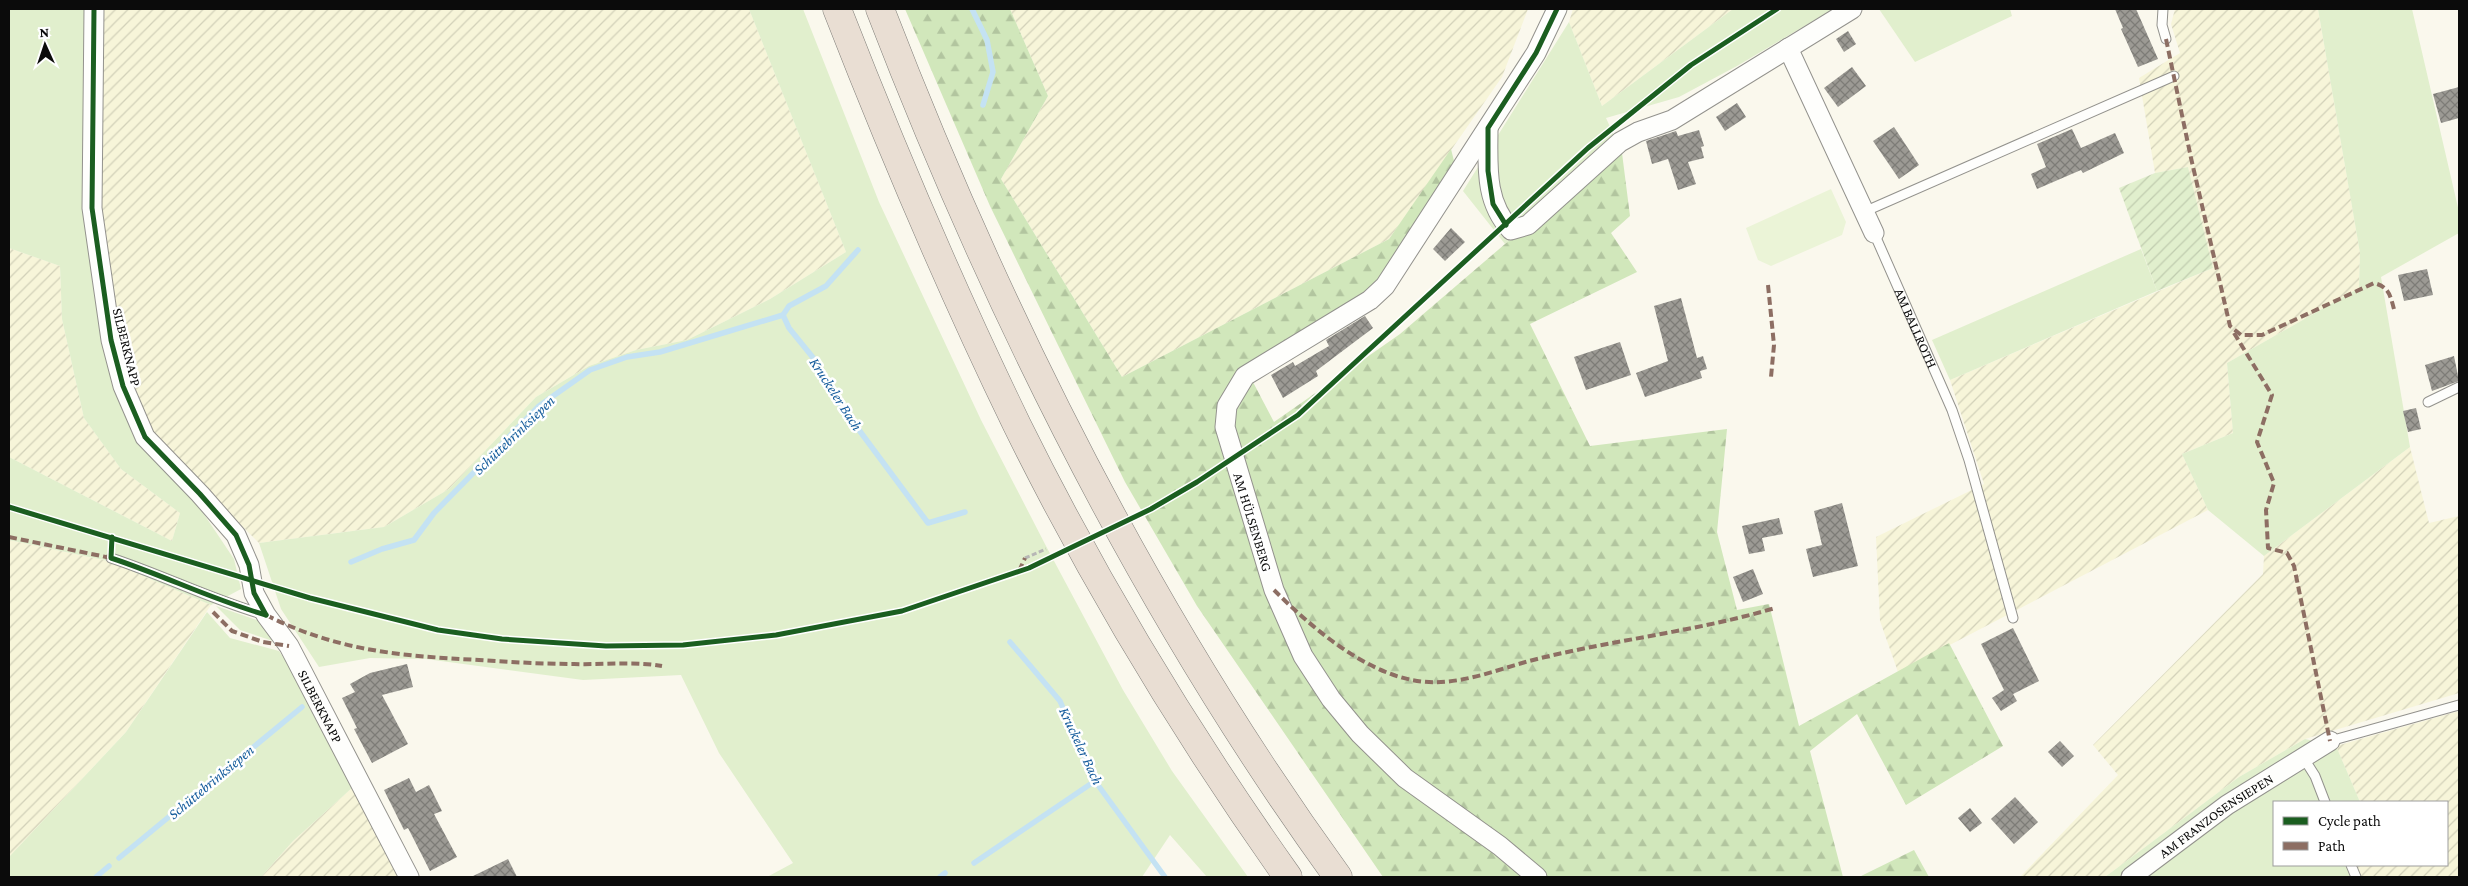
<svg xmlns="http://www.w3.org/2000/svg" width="2468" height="886" font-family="'Crimson Pro',serif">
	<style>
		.farmland { fill: url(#farmland-furrows) }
		.grass { fill: #e1efcd }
		.forest { fill: url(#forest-firs) }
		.garden { fill: url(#garden-furrows) }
		.pitch { fill: #ebf4d7 }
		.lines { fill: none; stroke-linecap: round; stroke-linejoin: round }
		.stream { stroke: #c4e2f3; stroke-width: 5.5 }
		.building { fill: url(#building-cross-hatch) }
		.lane-casing { stroke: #93928d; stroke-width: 11 }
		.street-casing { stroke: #93928d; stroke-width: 21 }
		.highway-casing { stroke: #807f7a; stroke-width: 29 }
		.path { stroke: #b7b7b5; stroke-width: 3; stroke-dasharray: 5 2.5; stroke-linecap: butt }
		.lane { stroke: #fefefc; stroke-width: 9 }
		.street { stroke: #fefefc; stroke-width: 19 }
		.highway { stroke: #e9ded3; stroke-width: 28 }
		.quiet { stroke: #8d6e63; stroke-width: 4; stroke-dasharray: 8 4; stroke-linecap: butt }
		.cycleway-casing { stroke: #fff; stroke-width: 8 }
		.cycleway { stroke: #1b5e20; stroke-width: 5 }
		.labels { text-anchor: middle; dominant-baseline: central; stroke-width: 5; stroke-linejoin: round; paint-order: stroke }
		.street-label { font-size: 14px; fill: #0b0b0b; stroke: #fff }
		.water-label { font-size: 15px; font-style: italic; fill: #155c9c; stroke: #fff }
	</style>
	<defs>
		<pattern id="farmland-furrows" width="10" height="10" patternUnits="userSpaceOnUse" patternTransform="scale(1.25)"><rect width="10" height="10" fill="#f7f5d9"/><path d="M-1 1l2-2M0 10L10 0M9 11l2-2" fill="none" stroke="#d2d1b9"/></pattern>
		<pattern id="forest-firs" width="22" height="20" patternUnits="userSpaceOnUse" patternTransform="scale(1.25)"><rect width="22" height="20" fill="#d1e7bb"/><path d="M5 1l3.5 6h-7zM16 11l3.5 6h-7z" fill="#b2c59f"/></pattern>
		<pattern id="garden-furrows" width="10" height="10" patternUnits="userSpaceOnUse" patternTransform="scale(1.25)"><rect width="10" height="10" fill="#e1efcd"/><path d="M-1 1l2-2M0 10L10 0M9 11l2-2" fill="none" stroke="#c0ccaf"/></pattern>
		<pattern id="building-cross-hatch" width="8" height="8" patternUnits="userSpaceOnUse" patternTransform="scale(1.25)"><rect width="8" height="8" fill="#9c9a94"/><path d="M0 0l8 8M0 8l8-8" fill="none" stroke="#7d7c77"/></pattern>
	</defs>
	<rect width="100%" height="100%" fill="#faf8ed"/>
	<g class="farmland">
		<polygon points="103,9 749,9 846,252 770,299 687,340 636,350 589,366 536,397 449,489 384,527 259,543 179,463 148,425 118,337 103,247 100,168"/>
		<polygon points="1010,9 1528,9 1502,77 1389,239 1122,377 1001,179 1048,96"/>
		<polygon points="1573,9 1733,9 1602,106 1569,22"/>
		<polygon points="2175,9 2318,9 2360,253 2359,288 2227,363 2233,433 2182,454 2208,510 1898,672 1880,621 1876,537 1984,484 1950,380 2213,268 2188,167 2155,173 2139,78 2180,53 2171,24"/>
		<polygon points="9,248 60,266 62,319 84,418 121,469 180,513 172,541 9,457"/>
		<polygon points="2410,447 2429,523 2459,516 2459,693 2305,739 2239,777 2105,877 2020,877 2118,775 2093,745 2263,574 2264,556"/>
		<polygon points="9,540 108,561 211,605 126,732 9,857"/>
		<polygon points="2459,711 2459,877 2361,877 2355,865 2447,865 2447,802 2360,802 2336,746"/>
		<polygon points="353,787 400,877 261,877 293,841"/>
	</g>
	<g class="grass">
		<polygon points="9,9 87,9 86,205 116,383 234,559 241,589 211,605 108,561 9,540 9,457 172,541 180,513 121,469 84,418 62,319 60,266 9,248"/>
		<polygon points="749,9 803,9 879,202 981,420 1046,546 1123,690 1172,771 1248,877 1207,877 1170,835 1142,877 767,877 793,863 719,753 681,675 583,680 426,659 370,658 319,667 281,609 259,543 384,527 449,489 536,397 589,366 636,350 687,340 770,299 846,252"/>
		<polygon points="1733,9 1833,9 1737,66 1679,97 1606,118 1622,153 1505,244 1463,191 1569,22 1602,106"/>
		<polygon points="1879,9 2010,9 2012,16 1915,62"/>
		<polygon points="2318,9 2412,9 2459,212 2459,233 2381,277 2410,447 2264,556 2208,510 2182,454 2233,433 2227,363 2359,288 2360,253"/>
		<polygon points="2141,249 2157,291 1950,380 1932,340"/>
		<polygon points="216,606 260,621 273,641 240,630"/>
		<polygon points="207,612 230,638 279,651 302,685 353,787 293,841 261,877 9,877 9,857 126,732"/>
		<polygon points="2305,739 2336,746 2360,802 2274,802 2274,865 2350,865 2353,877 2105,877 2239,777"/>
	</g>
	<g class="forest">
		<polygon points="905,9 1010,9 1048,96 1001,179 1122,377 1389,239 1451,149 1455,165 1382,283 1244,365 1274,422 1400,334 1505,244 1622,153 1630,216 1611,233 1637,272 1530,324 1590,446 1727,429 1717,532 1737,610 1769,604 1799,726 1949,643 2003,746 1906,805 1857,714 1810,751 1843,877 1383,877 1197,606 1125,482 990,206"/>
		<polygon points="1914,850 1929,877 1859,877"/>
	</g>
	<polygon class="garden" points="2188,167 2213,268 2157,291 2119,188 2155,173"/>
	<polygon class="pitch" points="1831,189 1846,222 1842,235 1771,266 1758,260 1746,228"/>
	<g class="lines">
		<g class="stream">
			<polyline points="972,9 987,40 993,72 983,105"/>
			<polyline points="858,250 826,286 789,306 783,315 789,328 819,365 833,395 928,523 965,512"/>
			<polyline points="351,562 382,549 414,540 434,513 539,406 590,370 627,357 660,352 783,315"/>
			<polyline points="1010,642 1060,701 1095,781 1165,877"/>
			<polyline points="119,858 302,707"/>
			<polyline points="974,863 1095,781"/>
			<polyline points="96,877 109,866"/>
			<polyline points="940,877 945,873"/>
		</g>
	</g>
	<g class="building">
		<polygon points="2115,9 2136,9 2158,59 2138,67 2121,29 2123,28"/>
		<polygon points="1848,31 1856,44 1844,52 1836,39"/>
		<polygon points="1852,67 1866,86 1838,107 1824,88"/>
		<polygon points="2459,87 2459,118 2441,123 2433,94"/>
		<polygon points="1737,103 1746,117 1725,131 1716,117"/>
		<polygon points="1894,127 1919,165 1899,179 1873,141"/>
		<polygon points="2072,129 2081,148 2115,133 2124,153 2083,173 2081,170 2037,189 2031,174 2046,167 2037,144"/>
		<polygon points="1676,131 1678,136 1699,130 1704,146 1701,147 1704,158 1688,162 1696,184 1678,190 1668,159 1652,164 1646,141"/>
		<polygon points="1451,228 1465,242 1445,261 1433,249"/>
		<polygon points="2427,269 2433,295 2404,301 2398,275"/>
		<polygon points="1681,298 1697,358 1703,356 1707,369 1700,371 1702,378 1645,397 1636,373 1668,361 1654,306"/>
		<polygon points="1365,316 1373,328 1316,371 1318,376 1283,398 1271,375 1293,362 1295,366 1329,346 1326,340"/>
		<polygon points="1620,342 1631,375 1586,390 1574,357"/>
		<polygon points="2454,356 2459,381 2432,391 2425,365"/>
		<polygon points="2416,408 2421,429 2408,432 2403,411"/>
		<polygon points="1842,503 1858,566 1813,577 1806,549 1822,545 1814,511"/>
		<polygon points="1779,518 1783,534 1762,538 1765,551 1749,554 1742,526"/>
		<polygon points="1753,569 1763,594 1743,602 1733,577"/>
		<polygon points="2013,628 2039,681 2013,694 2017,701 2001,711 1992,698 2004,690 1981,644"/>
		<polygon points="407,664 413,687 382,695 408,744 372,763 354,729 357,728 342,698 355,692 350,684 370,673"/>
		<polygon points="2060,741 2074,756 2062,767 2048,752"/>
		<polygon points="409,778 416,792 429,785 442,811 434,814 457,857 430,871 408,828 404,830 384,790"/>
		<polygon points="2015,797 2038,822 2014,844 1991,819"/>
		<polygon points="1970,808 1982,823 1970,832 1958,818"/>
		<polygon points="508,859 517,877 471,877"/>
	</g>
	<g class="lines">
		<g class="lane-casing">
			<g id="lane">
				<polyline points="2163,9 2162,25 2166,39"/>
				<polyline points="1866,211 2174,76"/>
				<path id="s1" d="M 1874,233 L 1952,410 L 1969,460 L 2013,618"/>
				<polyline points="2428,402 2459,387"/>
				<path d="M 111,558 C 163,575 212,600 265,615"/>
				<polyline points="2330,741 2459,705"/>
				<polyline points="2303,757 2315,776 2325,802"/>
				<polyline points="2351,865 2356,877"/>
			</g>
		</g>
		<g class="street-casing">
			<g id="street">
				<path id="s2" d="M 94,9 L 92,208 L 111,340 L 123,386 L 145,437 L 200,494 L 236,535 L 249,565 L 254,593 L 266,615 L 289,646 L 409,877"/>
				<polyline points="1788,48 1874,233"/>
				<path d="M 1488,128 C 1488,165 1484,201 1511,230 L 1528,225 L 1620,142 L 1638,132 L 1672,120 L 1852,9"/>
				<polyline points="1537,877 1500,846 1405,778 1360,734 1331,699 1303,656 1274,590 1225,427 1227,406 1245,376 1370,300 1385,286 1536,53 1557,9"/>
				<path id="s3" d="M 2131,877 L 2227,805 L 2330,741"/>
			</g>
		</g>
		<g class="highway-casing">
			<g id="highway">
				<path d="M 837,9 C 892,150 951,289 1017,425 C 1094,581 1188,736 1288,877"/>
				<path d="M 880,9 C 998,315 1145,611 1338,877"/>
			</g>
		</g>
		<polyline class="path" points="1025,558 1046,549"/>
		<use href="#lane" class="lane"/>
		<use href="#street" class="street"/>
		<use href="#highway" class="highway"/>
		<g class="quiet">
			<path d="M 2166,39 L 2191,158 L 2230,326 L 2241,335 L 2262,335 L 2374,283 C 2389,287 2390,295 2394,309"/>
			<polyline points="1768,285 1774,345 1771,377"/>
			<polyline points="2234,333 2272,395 2257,442 2274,483 2266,510 2268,548 2287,553 2294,566 2330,741"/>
			<polyline points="9,537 111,558 111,555"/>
			<polyline points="1019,571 1025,558"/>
			<path d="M 1274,590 C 1310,626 1361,670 1412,680 C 1457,689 1498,668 1541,658 C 1619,639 1698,631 1775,608"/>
			<polyline points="213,612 232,631 263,642 289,646"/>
			<path d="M 266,615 C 337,651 401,656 479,660 C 511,662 543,664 574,664 C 604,665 632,661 662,666"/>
		</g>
		<g class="cycleway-casing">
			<g id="cycleway">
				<polyline points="94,9 92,208 111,340 123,386 145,437 200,494 236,535 249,565 254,593 266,615"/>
				<polyline points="1506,225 1493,204 1488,171 1488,128 1536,53 1557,9"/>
				<polyline points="9,507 310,598 438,630 502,639 606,646 683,645 776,635 902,611 1029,568 1151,509 1197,482 1298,415 1588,148 1691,65 1777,9"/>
				<path d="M 112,537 L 111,558 C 163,575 213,600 266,615"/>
			</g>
		</g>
		<use href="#cycleway" class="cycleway"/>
	</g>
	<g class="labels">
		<g class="street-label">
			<text stroke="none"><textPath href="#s1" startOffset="104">AM BALLROTH</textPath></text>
			<text transform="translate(127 347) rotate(76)">SILBERKNAPP</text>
			<text transform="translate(1253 522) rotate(73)">AM HÜLSENBERG</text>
			<text stroke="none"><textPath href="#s2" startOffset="762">SILBERKNAPP</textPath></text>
			<text stroke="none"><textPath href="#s3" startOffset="105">AM FRANZOSENSIEPEN</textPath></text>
		</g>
		<g class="water-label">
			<text transform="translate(836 394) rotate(57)">Kruckeler Bach</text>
			<text transform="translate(514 435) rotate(-44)">Schüttebrinksiepen</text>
			<text transform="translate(1081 746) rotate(65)">Kruckeler Bach</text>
			<text transform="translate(211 782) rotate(-40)">Schüttebrinksiepen</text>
		</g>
	</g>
	<rect width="2468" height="886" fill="none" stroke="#0b0b0b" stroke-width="20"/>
	<rect x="2273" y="801" width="175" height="65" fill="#ffffff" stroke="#9d9d9d"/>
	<rect x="2283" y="817" width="25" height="8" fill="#1b5e20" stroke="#9d9d9d"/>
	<text x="2318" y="826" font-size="15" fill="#0b0b0b">Cycle path</text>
	<rect x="2283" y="842" width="25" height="8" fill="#8d6e63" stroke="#9d9d9d"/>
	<text x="2318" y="851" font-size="15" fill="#0b0b0b">Path</text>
	<g transform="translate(45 45) rotate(357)" stroke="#ffffff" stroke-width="4" paint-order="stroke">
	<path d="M0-4L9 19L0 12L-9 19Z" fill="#0b0b0b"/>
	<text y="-8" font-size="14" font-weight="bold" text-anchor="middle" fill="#0b0b0b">N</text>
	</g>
</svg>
